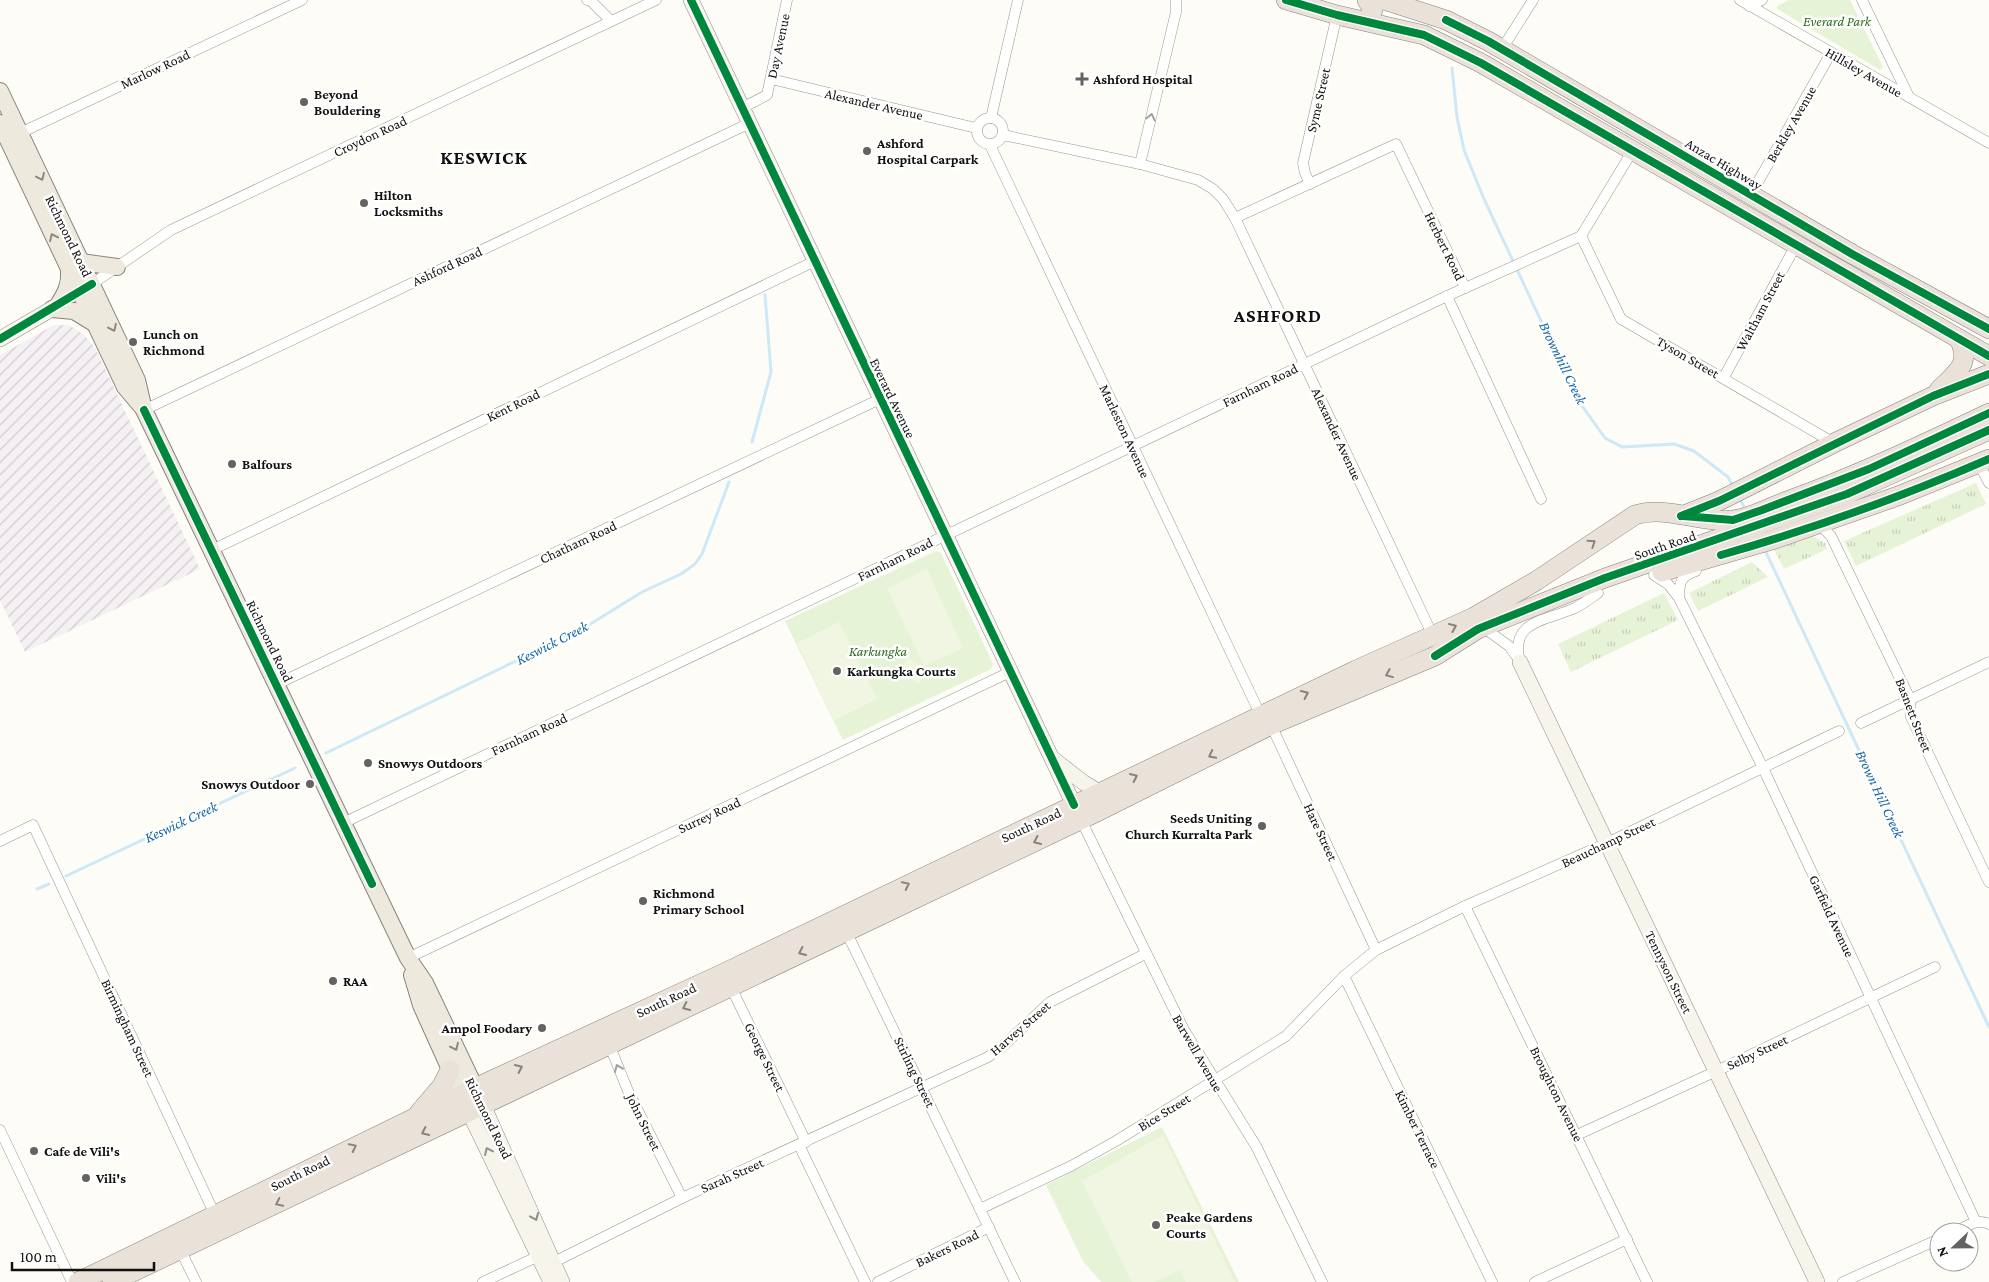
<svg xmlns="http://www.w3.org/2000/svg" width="1989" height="1282" font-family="'Crimson Pro',serif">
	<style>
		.industrial { fill: url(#industrial-furrows) }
		.grass { fill: url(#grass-tufts) }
		.park { fill: #e7f3d7 }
		.pitch { fill: #f0f6e1 }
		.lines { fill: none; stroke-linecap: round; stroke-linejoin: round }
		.stream { stroke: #cde8f7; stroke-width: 3 }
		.street-casing { stroke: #979795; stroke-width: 11 }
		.secondary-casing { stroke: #8e8d8b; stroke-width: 16 }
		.primary-casing { stroke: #858482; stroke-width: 18 }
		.highway-casing { stroke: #858482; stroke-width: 20 }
		.street { stroke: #fffffe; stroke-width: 10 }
		.secondary { stroke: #f6f4eb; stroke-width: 15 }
		.primary { stroke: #ede9dc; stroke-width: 16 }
		.highway { stroke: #eae1d8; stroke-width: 19 }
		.cycleway-casing { stroke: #fff; stroke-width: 11 }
		.cycleway { stroke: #00873e; stroke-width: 8 }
		.oneway { stroke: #a0a09f }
		.oneway2 { stroke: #8a8881 }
		.oneway3 { stroke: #88837e }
		.oneway4 { stroke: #8f8e89 }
		.poi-dot { fill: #646362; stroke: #fff; stroke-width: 2 }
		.labels { text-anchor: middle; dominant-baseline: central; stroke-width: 5; stroke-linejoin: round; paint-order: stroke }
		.park-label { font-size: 14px; font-style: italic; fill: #2f6b1f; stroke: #fff }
		.street-label { font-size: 14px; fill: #111; stroke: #fff }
		.poi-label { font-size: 14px; font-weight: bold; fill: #111; stroke: #fff; text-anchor: start }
		.water-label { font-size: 15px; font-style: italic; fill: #1768a6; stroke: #fff }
		.district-label { font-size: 19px; font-weight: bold; letter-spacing: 1px; fill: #111; stroke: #fff }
	</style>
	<defs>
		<pattern id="industrial-furrows" width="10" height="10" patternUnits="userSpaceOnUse" patternTransform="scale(1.25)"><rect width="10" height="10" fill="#f5f0f3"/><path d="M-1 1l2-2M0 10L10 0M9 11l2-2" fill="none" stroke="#d1cdcf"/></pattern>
		<pattern id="grass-tufts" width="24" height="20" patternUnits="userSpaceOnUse" patternTransform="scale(1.25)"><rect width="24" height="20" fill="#e7f3d7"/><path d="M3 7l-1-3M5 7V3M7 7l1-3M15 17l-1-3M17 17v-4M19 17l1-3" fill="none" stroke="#c5cfb8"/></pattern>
	</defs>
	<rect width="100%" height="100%" fill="#fdfcf7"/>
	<polygon class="industrial" points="54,325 69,325 84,335 95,348 200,569 25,652 0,600 0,355"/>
	<g class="grass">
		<polygon points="1976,483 1986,504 1856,566 1844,541"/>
		<polygon points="1809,534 1825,543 1827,549 1784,569 1774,549"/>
		<polygon points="1752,562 1768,577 1698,611 1689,593"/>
		<polygon points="1664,593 1678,620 1571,672 1558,644"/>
	</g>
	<g class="park">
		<polygon points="1789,0 1850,0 1883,67 1880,70 1777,9 1777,6"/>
		<polygon points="936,551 941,553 993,664 991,669 843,740 785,621"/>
		<polygon points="1162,1127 1239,1282 1101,1282 1083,1261 1046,1185"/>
	</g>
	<g class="pitch">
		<polygon points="927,569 963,648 924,666 887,588"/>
		<polygon points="839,622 877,699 834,720 797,643"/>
		<polygon points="908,658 927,669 919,684 899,673"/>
		<polygon points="1163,1135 1235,1282 1186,1282 1180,1270 1155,1282 1132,1282 1082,1181"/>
	</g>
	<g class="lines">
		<g class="stream">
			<polyline points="1452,68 1457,117 1464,150 1484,199 1578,400 1605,438 1622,447 1674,444 1694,451 1728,477 1733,487"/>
			<polyline points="752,442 771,372 765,295"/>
			<polyline points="1740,499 1746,511"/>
			<polyline points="1764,548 1989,1027"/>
			<polyline points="326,753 584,628 642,592 681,574 695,564 702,554 729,482"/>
			<polyline points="66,876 295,768"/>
			<polyline points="37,889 49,884"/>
		</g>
		<g class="street-casing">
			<g id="street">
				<polyline points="587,0 591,1 611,21"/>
				<polyline points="1740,0 1989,143"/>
				<polyline points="1862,0 1909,97"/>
				<polyline points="1749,6 1762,0"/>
				<polyline points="1502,49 1533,0"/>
				<polyline points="771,79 976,128"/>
				<polyline points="742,108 767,95 787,0"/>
				<circle cx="990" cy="131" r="13"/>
				<polyline points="991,118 1018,0"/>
				<polyline points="16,135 302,0"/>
				<polyline points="1003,135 1140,164 1198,180 1213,189 1223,199 1235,218 1433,636"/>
				<polyline points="990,145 1261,716 1271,725 1376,950"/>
				<polyline points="1140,164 1176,12 1176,0"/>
				<polyline points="1310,184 1305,173 1303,163 1337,15"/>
				<polyline points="1750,196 1831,53"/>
				<polyline points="1235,218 1396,144 1465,288 1447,296 1541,499"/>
				<polyline points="1581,236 1621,319 1834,443"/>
				<polyline points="92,284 171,230 656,0"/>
				<polyline points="1465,288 1581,236 1633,150"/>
				<polyline points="1724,377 1796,245"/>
				<polyline points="144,410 750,123"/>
				<polyline points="1979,464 1989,483"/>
				<polyline points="1819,524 1831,536 1910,699 1911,717 1989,882"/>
				<polyline points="212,550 815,261"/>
				<polyline points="1654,575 1668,584 1679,598 1763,768 1976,1222"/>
				<path d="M 1679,598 C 1679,582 1681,576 1696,571"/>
				<polyline points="1491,633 1509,646 1517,657"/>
				<path d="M 1520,662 C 1509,620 1546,621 1575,608 C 1583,604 1591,598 1598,593"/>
				<polyline points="277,684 880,399"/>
				<polyline points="1861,723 1989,662"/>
				<polyline points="1081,820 1184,1030 1256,1146 1322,1282"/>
				<polyline points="343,823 1447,296"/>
				<polyline points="0,841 33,825 216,1217"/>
				<polyline points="1465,906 1647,1282"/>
				<polyline points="845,929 1015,1282"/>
				<polyline points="408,958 1010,672"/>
				<polyline points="1344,976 1492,1282"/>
				<polyline points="729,983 806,1142"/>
				<polyline points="609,1044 628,1091 682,1198"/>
				<polyline points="0,1130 72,1282"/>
				<polyline points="1577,1135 1723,1068 1935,967"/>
				<polyline points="799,1145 865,1282"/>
				<polyline points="980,1209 1071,1166 1116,1141 1286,1036 1344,976 1376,950 1465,906 1607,843 1839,731"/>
				<path d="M 1954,1232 C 1965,1227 1977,1218 1989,1224"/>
				<polyline points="179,1247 196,1282"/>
				<polyline points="550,1264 682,1198 988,1057 1004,1045 1050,1002 1145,954"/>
				<polyline points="483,1282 543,1254"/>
				<polyline points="878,1282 989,1227"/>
				<polyline points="1535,1282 1627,1239"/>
				<polyline points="1843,1282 1939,1239"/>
			</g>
		</g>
		<g class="secondary-casing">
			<g id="secondary">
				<polyline points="691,0 1074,805"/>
				<polyline points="0,339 62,303"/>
				<polyline points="1520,662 1817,1282"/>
				<polyline points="1052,758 1084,783 1101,793"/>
				<polyline points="483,1105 562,1282"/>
				<polyline points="469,1112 551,1282"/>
			</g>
		</g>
		<g class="primary-casing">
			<g id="primary">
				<polyline points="0,91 137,380 144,410 408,958 425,983 480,1098"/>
				<polyline points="0,123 125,387 142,407"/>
				<polyline points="81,262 117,267"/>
				<path d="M 58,305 C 65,294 70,285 69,272"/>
				<polyline points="52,309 74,311 92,322"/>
				<polyline points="412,975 421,1005 467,1107"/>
			</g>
		</g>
		<g class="highway-casing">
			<g id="highway">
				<polyline points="1286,0 1337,15 1424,35 1481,63 1989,356"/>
				<polyline points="1384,0 1446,20 1488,41 1852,254 1989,329"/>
				<polyline points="1367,21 1373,10 1367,0"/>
				<path d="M 1939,390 C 1956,373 1972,364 1959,339"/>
				<polyline points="1684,515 1719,501 1834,443 1933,396 1989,374"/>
				<polyline points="1662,572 1772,540 1898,496 1989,459"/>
				<polyline points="419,1113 442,1086 450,1070"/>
				<path d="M 78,1282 L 490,1081 L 724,973 L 1356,670 L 1474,617 L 1536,581 L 1635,515 C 1667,505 1700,524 1733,520 C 1751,518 1770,507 1787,501 C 1856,476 1922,445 1989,413"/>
				<polyline points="112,1282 1097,812 1271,725 1435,656 1478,629 1605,578 1847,494 1989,430"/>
			</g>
		</g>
		<use href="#street" class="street"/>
		<use href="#secondary" class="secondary"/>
		<use href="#primary" class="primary"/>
		<use href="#highway" class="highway"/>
		<g class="cycleway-casing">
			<g id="cycleway">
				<polyline points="691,0 1074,805"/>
				<polyline points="1286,0 1337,15 1424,35 1481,63 1989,356"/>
				<polyline points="1446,20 1488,41 1852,254 1989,329"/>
				<polyline points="0,339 92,284"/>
				<polyline points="144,410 372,884"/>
				<polyline points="1681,516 1719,501 1933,396 1989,374"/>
				<polyline points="1683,516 1733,520 1762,510 1869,469 1989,413"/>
				<path d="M 1721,555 C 1812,529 1902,497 1989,459"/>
				<polyline points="1435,656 1478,629 1605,578 1847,494 1989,430"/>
			</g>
		</g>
		<use href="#cycleway" class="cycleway"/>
	</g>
	<defs><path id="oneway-chevron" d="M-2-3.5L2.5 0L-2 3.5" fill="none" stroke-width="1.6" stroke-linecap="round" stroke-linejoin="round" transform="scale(1.25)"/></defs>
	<g class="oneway">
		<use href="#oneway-chevron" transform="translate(1151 117) rotate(-77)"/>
		<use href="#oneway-chevron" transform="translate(618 1068) rotate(-113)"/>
	</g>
	<g class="oneway2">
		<use href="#oneway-chevron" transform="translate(41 177) rotate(65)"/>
		<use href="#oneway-chevron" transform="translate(53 237) rotate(-115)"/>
		<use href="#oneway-chevron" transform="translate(113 328) rotate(65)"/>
		<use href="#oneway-chevron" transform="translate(455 1047) rotate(65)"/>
	</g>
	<g class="oneway3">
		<use href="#oneway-chevron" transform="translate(1592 543) rotate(-34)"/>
		<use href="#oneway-chevron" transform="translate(1453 627) rotate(-24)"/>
		<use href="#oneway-chevron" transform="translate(1389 674) rotate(158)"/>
		<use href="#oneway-chevron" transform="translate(1305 694) rotate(-25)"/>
		<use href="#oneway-chevron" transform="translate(1212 755) rotate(153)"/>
		<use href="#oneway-chevron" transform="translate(1134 777) rotate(-25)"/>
		<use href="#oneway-chevron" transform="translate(1037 841) rotate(155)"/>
		<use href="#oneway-chevron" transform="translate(906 885) rotate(-26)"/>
		<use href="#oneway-chevron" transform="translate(802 952) rotate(155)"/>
		<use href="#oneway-chevron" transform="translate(686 1007) rotate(155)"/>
		<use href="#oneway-chevron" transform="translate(519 1068) rotate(-25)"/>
		<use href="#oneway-chevron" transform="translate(425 1132) rotate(155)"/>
		<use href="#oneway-chevron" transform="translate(353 1147) rotate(-26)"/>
		<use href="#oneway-chevron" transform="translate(279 1203) rotate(154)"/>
	</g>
	<g class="oneway4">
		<use href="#oneway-chevron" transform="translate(488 1151) rotate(-115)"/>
		<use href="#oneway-chevron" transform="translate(535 1217) rotate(67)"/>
	</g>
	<g class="poi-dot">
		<path d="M1079.5 71.5h5v5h5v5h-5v5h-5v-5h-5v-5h5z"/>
		<circle cx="304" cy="102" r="5"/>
		<circle cx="867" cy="151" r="5"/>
		<circle cx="364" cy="203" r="5"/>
		<circle cx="133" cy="342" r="5"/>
		<circle cx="232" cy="464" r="5"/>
		<circle cx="837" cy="671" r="5"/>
		<circle cx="368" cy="763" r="5"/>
		<circle cx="310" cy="784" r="5"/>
		<circle cx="1262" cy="826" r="5"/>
		<circle cx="643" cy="901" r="5"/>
		<circle cx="333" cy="981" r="5"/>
		<circle cx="542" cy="1028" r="5"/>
		<circle cx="34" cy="1151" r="5"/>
		<circle cx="86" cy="1178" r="5"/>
		<circle cx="1156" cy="1225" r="5"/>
	</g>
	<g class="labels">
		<g class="park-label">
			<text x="1837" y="21">Everard Park</text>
			<text x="878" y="651">Karkungka</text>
		</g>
		<g class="street-label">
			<text transform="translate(778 46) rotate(-78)">Day Avenue</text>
			<text transform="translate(155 69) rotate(-25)">Marlow Road</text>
			<text transform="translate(1864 72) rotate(30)">Hillsley Avenue</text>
			<text transform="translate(1318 100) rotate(-77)">Syme Street</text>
			<text transform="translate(874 104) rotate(13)">Alexander Avenue</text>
			<text transform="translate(1791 124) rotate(-60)">Berkley Avenue</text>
			<text transform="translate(370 136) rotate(-25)">Croydon Road</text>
			<text transform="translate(1724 164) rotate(31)">Anzac Highway</text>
			<text transform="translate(69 236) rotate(64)">Richmond Road</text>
			<text transform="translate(1445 246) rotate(64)">Herbert Road</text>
			<text transform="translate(447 266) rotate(-25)">Ashford Road</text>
			<text transform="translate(1760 311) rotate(-62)">Waltham Street</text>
			<text transform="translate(1688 357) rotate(30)">Tyson Street</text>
			<text transform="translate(1260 385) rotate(-26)">Farnham Road</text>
			<text transform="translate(893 398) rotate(64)">Everard Avenue</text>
			<text transform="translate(513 405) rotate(-26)">Kent Road</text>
			<text transform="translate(1125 431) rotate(65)">Marleston Avenue</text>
			<text transform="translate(1337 434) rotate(65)">Alexander Avenue</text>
			<text transform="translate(578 542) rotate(-25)">Chatham Road</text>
			<text transform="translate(1665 545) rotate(-19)">South Road</text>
			<text transform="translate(895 559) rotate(-26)">Farnham Road</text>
			<text transform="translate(270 641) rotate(64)">Richmond Road</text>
			<text transform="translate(1914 715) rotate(69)">Basnett Street</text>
			<text transform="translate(529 734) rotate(-25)">Farnham Road</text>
			<text transform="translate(709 815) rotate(-25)">Surrey Road</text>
			<text transform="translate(1031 825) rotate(-25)">South Road</text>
			<text transform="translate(1321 832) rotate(65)">Hare Street</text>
			<text transform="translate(1608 842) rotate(-25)">Beauchamp Street</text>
			<text transform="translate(1832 916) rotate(65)">Garfield Avenue</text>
			<text transform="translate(1669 972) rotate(64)">Tennyson Street</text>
			<text transform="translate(666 1000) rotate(-25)">South Road</text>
			<text transform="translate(128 1028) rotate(65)">Birmingham Street</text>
			<text transform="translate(1020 1028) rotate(-41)">Harvey Street</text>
			<text transform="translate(1757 1052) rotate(-25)">Selby Street</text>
			<text transform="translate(1198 1053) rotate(60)">Barwell Avenue</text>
			<text transform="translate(765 1057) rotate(64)">George Street</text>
			<text transform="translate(915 1072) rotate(64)">Stirling Street</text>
			<text transform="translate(1557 1094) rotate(64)">Broughton Avenue</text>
			<text transform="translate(1164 1112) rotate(-32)">Bice Street</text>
			<text transform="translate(489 1118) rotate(64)">Richmond Road</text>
			<text transform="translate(644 1122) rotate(64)">John Street</text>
			<text transform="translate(1418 1129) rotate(64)">Kimber Terrace</text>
			<text transform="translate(300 1173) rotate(-26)">South Road</text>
			<text transform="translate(732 1175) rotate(-24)">Sarah Street</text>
			<text transform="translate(947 1248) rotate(-26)">Bakers Road</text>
		</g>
		<g class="poi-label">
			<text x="1093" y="79">Ashford Hospital</text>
			<text x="314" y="94">Beyond<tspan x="314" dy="16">Bouldering</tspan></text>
			<text x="877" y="143">Ashford<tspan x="877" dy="16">Hospital Carpark</tspan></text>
			<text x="374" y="195">Hilton<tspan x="374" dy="16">Locksmiths</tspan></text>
			<text x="143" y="334">Lunch on<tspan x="143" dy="16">Richmond</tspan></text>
			<text x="242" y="464">Balfours</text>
			<text x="847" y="671">Karkungka Courts</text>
			<text x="378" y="763">Snowys Outdoors</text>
			<text x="300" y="784" text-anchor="end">Snowys Outdoor</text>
			<text x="1252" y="818" text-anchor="end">Seeds Uniting<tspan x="1252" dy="16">Church Kurralta Park</tspan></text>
			<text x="653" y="893">Richmond<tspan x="653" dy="16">Primary School</tspan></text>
			<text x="343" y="981">RAA</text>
			<text x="532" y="1028" text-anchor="end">Ampol Foodary</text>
			<text x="44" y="1151">Cafe de Vili's</text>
			<text x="96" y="1178">Vili's</text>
			<text x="1166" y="1217">Peake Gardens<tspan x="1166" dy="16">Courts</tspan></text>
		</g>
		<g class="water-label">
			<text transform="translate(1563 363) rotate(64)">Brownhill Creek</text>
			<text transform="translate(552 643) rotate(-27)">Keswick Creek</text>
			<text transform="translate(1880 794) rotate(65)">Brown Hill Creek</text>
			<text transform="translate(181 822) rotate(-25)">Keswick Creek</text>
		</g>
		<g class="district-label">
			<text x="484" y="157">KESWICK</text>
			<text x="1278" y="315">ASHFORD</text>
		</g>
	</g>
	<g transform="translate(1954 1247) rotate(248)"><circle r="24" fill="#ffffff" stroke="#a0a0a0"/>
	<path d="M0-4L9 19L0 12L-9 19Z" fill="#646362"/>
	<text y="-8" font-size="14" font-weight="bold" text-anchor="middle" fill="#111111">N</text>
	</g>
	<path d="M12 1262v8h142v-8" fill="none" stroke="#111111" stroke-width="2.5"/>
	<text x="20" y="1262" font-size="15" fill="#111111" stroke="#ffffff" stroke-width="4" paint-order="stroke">100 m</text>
</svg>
